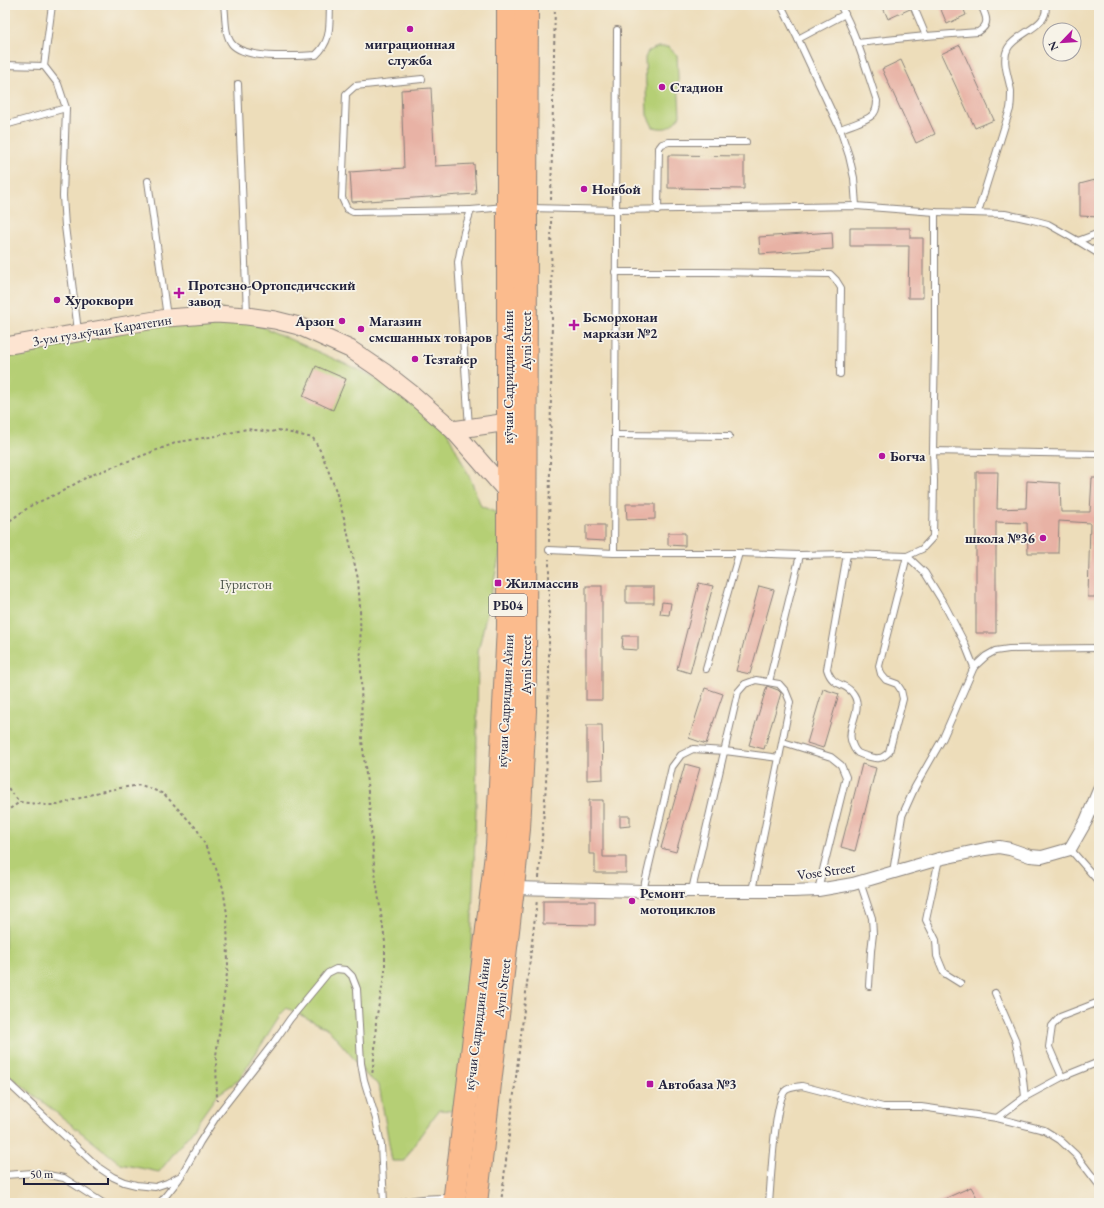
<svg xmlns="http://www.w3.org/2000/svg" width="1104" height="1208" font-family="'EB Garamond',serif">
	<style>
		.green { fill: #b5cf75; stroke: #6c7858 }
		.building { fill: #e8b2a5 }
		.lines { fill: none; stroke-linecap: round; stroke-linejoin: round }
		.lane-casing { stroke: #88807a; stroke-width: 8 }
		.street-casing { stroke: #88807a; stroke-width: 14 }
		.secondary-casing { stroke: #88807a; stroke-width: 19 }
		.highway-casing { stroke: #88807a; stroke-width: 24 }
		.path { stroke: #88807a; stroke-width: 2; stroke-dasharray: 3 3; stroke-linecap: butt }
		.lane { stroke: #fff; stroke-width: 6 }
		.street { stroke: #fff; stroke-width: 12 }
		.secondary { stroke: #fde4d1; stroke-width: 17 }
		.highway { stroke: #fbbb8d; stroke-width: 22 }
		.poi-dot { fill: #b5179e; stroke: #f7f3e8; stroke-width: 1.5 }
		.labels { text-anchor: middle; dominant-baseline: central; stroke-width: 3.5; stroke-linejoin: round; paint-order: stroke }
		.shield { fill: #f7f3e8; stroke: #62616f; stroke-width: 1 }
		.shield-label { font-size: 13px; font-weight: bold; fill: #22223b }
		.poi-label { font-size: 14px; font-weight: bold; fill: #22223b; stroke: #f7f3e8; text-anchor: start }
		.street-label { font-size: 14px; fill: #22223b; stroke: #f7f3e8 }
		.park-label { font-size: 14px; fill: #4e564c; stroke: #f7f3e8 }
	</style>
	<rect width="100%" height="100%" fill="#f7f3e8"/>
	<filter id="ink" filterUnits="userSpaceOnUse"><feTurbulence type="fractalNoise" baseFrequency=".025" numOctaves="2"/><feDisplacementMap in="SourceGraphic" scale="8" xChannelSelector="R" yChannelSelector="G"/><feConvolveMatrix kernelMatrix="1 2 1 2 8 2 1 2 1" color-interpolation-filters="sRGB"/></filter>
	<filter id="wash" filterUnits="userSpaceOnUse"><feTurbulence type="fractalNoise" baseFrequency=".012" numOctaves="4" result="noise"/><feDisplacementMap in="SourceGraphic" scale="16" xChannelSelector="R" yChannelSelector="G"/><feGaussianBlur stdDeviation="0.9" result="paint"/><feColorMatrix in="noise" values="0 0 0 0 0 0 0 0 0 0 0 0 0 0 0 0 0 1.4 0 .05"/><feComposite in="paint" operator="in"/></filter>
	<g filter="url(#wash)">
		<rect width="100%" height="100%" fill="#edddba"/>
		<g class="green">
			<path d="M 658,47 L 668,47 L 677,55 L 680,116 C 670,128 668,130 653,127 L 647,115 L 645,58 L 648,51 Z"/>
			<polygon points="222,309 433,403 470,478 481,506 508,518 478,652 476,808 465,1112 439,1110 420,1136 404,1161 392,1161 379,1085 367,1076 349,1053 328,1029 287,1008 280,1015 239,1080 217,1095 187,1137 159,1172 121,1164 5,1072 5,349"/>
		</g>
		<g id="blocks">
			<g class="building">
				<polygon points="882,5 909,5 910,9 888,19"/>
				<polygon points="939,5 962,5 966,15 947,24"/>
				<polygon points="960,45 994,120 975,128 941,54"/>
				<polygon points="901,60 935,134 916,143 882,69"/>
				<polygon points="431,88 435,166 474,164 476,194 352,202 350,172 404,168 401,90"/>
				<polygon points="668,155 744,156 744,189 668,188"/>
				<polygon points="1099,179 1099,217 1080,216 1080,184"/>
				<polygon points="850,228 910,228 910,238 923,238 923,298 908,298 909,246 850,246"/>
				<polygon points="832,232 833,249 760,254 759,237"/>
				<polygon points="316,366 346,379 333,410 303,396"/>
				<polygon points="976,472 998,472 997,509 1026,508 1027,481 1060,483 1061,512 1090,512 1092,478 1099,478 1099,597 1088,597 1090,523 1059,521 1058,553 1028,553 1027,523 996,522 996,633 976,633"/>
				<polygon points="626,504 655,504 655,519 627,520"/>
				<polygon points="586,525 605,525 605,541 586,540"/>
				<polygon points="668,533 685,533 685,546 668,545"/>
				<polygon points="699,583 713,586 690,673 677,669"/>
				<rect x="586" y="586" width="16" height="114"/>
				<polygon points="759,586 774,590 750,674 736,671"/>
				<rect x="626" y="587" width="28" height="16"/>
				<polygon points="662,602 671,603 669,615 660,614"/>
				<polygon points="623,636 638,636 638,650 622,649"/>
				<polygon points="767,686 778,690 781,693 764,749 749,745"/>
				<polygon points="705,688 723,694 706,744 689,738"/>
				<polygon points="823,689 839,694 823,748 807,743"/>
				<polygon points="587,725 602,725 603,779 587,780"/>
				<polygon points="685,764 700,768 676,852 661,848"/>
				<polygon points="862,764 876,768 855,851 841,847"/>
				<polygon points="589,800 603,800 603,857 626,857 626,873 595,873 595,854 589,854"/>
				<polygon points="620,816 630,816 630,826 620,827"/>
				<polygon points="543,901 595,901 595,925 543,924"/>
				<polygon points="971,1187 980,1203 935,1203"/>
			</g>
		</g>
	</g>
	<g filter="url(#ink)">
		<use href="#blocks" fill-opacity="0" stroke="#88807a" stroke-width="1"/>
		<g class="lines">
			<g class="lane-casing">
				<g id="lane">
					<path d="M 224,5 C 226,17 224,34 232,44 C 246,60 296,56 316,55 C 332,40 329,26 330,5"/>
					<polyline points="781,5 798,39 840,129"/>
					<path d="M 840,5 C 857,35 866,69 877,101 C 877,107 876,113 871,116 C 865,121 848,126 840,129 L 849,156 L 854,178 L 856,206"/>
					<path d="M 913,5 L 926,36 L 978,32 C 991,24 986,16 981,5"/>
					<polyline points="148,6 148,5"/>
					<polyline points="798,39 845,14"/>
					<polyline points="857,43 926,36"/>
					<polyline points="5,65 44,66 58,84 66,108 63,196 65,226 78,331"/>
					<polyline points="44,66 52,5"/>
					<polyline points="422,79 355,86 346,94 342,198 347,209 353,212 471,210"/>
					<polyline points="238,84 247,314"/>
					<polyline points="5,125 66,108"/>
					<polyline points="148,181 167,317"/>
					<polyline points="530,208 617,210 856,206 935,212 1005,214 1029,219 1048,224 1078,241 1099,254"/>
					<polyline points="658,210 659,148 662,144 669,142 746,142"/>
					<path d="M 978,212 L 1010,109 C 1011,103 1011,97 1011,91 C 1009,78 1001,60 1008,48 C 1017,32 1051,26 1045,5"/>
					<polyline points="1078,241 1099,233"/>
					<polyline points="615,272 713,272 830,274 836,280 841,288 840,374"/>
					<polyline points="469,427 458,262 464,232 471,210 505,207"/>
					<polyline points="615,435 729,436"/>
					<polyline points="933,451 935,345 935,212"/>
					<polyline points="549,550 614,553 739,553 800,555 847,554 907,556 922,549 933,537 934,481 933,451 1099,454"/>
					<polyline points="614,553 615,435 617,30"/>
					<path d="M 847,554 L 827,669 C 833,689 846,681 854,695 C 863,709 847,727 851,740 C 852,744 854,750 858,753 C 862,755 875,759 879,758 C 883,758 886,755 889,752 L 903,699 L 901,690 L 897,684 L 886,680 L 881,674 L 879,666 L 907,556 L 925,573 L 944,604 L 964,642 L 974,667"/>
					<polyline points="706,669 739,553"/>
					<polyline points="769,682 800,555"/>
					<polyline points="783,742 831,757 841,765 846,777 818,890"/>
					<polyline points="1070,849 1099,882"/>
					<polyline points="939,859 926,920 936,940 937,956 944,973 960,983"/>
					<polyline points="893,872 902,816 915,787 943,738 974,667 986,656 995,651 1009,649 1099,648"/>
					<polyline points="860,882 872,918 873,934 871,951 869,986"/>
					<polyline points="643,891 672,767 681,755 693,749 725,751 779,758 790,702 786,692 779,684 756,680 745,684 738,692 692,890"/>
					<polyline points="752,891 779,758"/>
					<polyline points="995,993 1015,1039 1022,1071 1025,1097"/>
					<polyline points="1062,1077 1049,1047 1052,1026 1060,1017 1099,1002"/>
					<polyline points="5,1080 98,1167 113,1177 124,1182 136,1185 155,1187 167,1183 181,1176 200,1142 218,1114 274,1042 290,1019 328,973 336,969 346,970 352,976 357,989 361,1063 364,1080 376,1119 381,1145 384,1203"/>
					<polyline points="997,1118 1025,1097 1062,1077 1099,1062"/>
					<polyline points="5,1175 33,1173 48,1175 64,1178 103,1203"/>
					<polyline points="160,1203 179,1179"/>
					<path d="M 400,1203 C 417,1198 434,1198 451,1198"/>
					<path d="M 769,1203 C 771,1183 774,1103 785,1091 C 789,1087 796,1087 802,1086 L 883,1107 L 921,1107 L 935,1109 L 997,1118 L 1044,1130 L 1060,1140 L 1076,1155 L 1099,1185"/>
				</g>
			</g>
			<g class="street-casing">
				<polyline id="street" points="513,888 643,891 792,891 818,890 853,884 939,859 985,849 999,847 1010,849 1030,856 1042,857 1070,849 1086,821 1099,790"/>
			</g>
			<g class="secondary-casing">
				<g id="secondary">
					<polyline points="5,346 78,333 167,318 194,316 216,314 247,316 275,320 299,326 350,349 384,372 412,394 453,430 508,493"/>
					<polyline points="453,430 508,422"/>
				</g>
			</g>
			<g class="highway-casing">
				<g id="highway">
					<polyline points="454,1203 497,846 508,626 508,5"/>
					<polyline points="476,1203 513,888 519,829 525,711 526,208 527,5"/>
				</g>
			</g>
			<g class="path">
				<polyline points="551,200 555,5"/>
				<polyline points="5,524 32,505 61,492 89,476 178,442 216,436 247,429 272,432 278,430 313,438 321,452 334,485 345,521 358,579 360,607 362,740 368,792 374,865 385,942 385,972 376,1020 375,1049 372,1076"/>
				<polyline points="549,542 552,319 551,217"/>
				<polyline points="5,783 12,794 20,802 46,805 58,805 99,792 120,788 141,785 164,794 197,829 214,863 223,888 227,914 228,966 216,1056 217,1101"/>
				<polyline points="5,812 20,802"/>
				<polyline points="539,878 546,784 549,673 549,559"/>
				<polyline points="501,1203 537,900"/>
			</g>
			<use href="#lane" class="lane"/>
			<use href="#street" class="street"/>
			<use href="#secondary" class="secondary"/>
			<use href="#highway" class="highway"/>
		</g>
	</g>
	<g class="poi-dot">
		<circle cx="410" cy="29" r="4"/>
		<circle cx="662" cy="87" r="4"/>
		<circle cx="584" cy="189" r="4"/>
		<path d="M177 287h4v4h4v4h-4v4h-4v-4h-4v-4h4z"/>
		<circle cx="57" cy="300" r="4"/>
		<circle cx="342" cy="321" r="4"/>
		<path d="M572 319h4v4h4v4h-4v4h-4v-4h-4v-4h4z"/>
		<circle cx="361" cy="329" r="4"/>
		<circle cx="415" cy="359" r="4"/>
		<circle cx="882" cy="456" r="4"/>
		<circle cx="1043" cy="538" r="4"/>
		<rect x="494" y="579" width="8" height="8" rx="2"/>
		<circle cx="632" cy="901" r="4"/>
		<rect x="646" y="1080" width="8" height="8" rx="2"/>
	</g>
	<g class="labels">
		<rect class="shield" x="489" y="594" width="38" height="22" rx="3"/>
		<g class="shield-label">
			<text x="508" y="605">РБ04</text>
		</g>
		<g class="poi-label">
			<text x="410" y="44" text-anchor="middle">миграционная<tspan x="410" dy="16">служба</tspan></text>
			<text x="670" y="87">Стадион</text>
			<text x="592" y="189">Нонбой</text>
			<text x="188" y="285">Протезно-Ортопедический<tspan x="188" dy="16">завод</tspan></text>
			<text x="65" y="300">Хуроквори</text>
			<text x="583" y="317">Беморхонаи<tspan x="583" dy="16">маркази №2</tspan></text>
			<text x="334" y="321" text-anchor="end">Арзон</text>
			<text x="369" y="321">Магазин<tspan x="369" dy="16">смешанных товаров</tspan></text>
			<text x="423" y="359">Тезтайер</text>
			<text x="890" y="456">Богча</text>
			<text x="1035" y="538" text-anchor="end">школа №36</text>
			<text x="506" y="583">Жилмассив</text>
			<text x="640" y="893">Ремонт<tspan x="640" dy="16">мотоциклов</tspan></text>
			<text x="658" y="1084">Автобаза №3</text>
		</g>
		<g class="street-label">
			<text transform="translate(102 330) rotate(-9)">3-ум гуз.кӯчаи Каратегин</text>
			<text transform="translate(526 341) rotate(-90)">Ayni Street</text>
			<text transform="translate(508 377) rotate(-90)">кӯчаи Садриддин Айни</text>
			<text transform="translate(526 665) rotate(-90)">Ayni Street</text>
			<text transform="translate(505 701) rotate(-87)">кӯчаи Садриддин Айни</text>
			<text transform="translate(826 871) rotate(-8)">Vose Street</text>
			<text transform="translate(502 988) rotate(-83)">Ayni Street</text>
			<text transform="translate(477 1024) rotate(-83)">кӯчаи Садриддин Айни</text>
		</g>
		<g class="park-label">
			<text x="246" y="584">Гуристон</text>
		</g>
	</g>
	<rect width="1104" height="1208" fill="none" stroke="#f7f3e8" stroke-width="20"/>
	<g transform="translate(1062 42) rotate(245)"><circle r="19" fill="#f7f3e8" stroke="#a29fa3"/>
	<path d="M0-3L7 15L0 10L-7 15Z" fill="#b5179e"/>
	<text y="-6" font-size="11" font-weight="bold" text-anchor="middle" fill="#22223b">N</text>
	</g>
	<path d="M24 1178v6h84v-6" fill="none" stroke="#22223b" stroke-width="2"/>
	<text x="30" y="1178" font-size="12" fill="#22223b" stroke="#f7f3e8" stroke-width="3" paint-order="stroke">50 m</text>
</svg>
